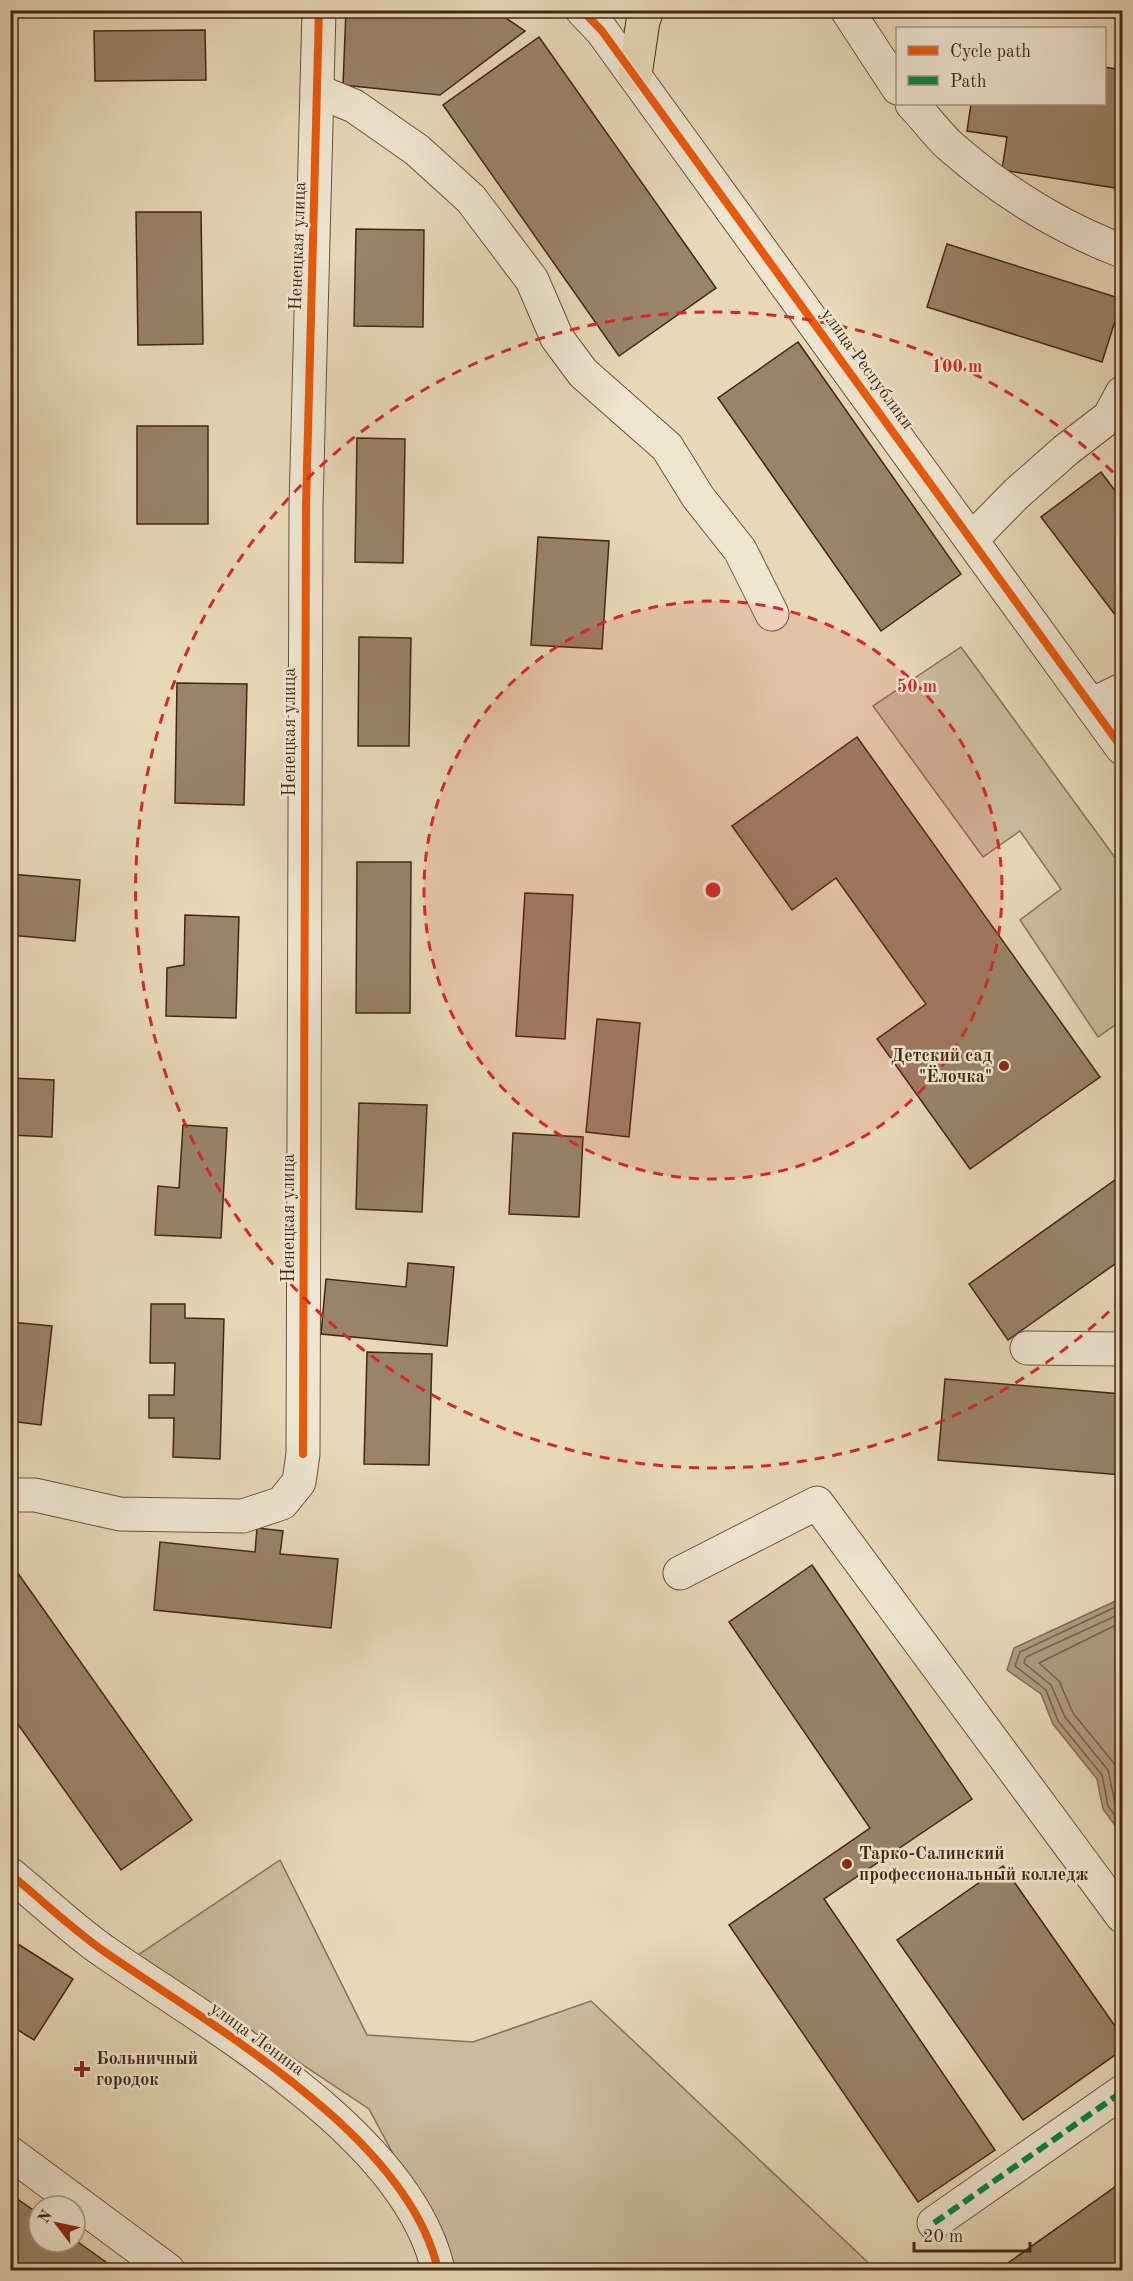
<svg xmlns="http://www.w3.org/2000/svg" width="1133" height="2281" font-family="'Old Standard TT',serif">
	<style>
		.green { fill: #cbba9c; stroke: #887058; stroke-width: 1.5 }
		.water { fill: #b09b80; stroke: #856c54; stroke-width: 1.5 }
		.lines { fill: none; stroke-linecap: round; stroke-linejoin: round }
		.shore { stroke: #7a604a; stroke-width: 1.5 }
		.building { fill: #998369; stroke: #442613; stroke-width: 1.5 }
		.minor-casing { stroke: #6d523c; stroke-width: 35 }
		.major-casing { stroke: #442613; stroke-width: 35 }
		.minor { stroke: #efe6d1; stroke-width: 33 }
		.major { stroke: #e7d8b8; stroke-width: 33 }
		.quiet { stroke: #00873e; stroke-width: 6; stroke-dasharray: 12 6; stroke-linecap: butt }
		.cycleway-casing { stroke: #efe6d1; stroke-width: 11 }
		.cycleway { stroke: #e8590c; stroke-width: 8 }
		.ring { fill: none; stroke: #d62828; stroke-width: 3; stroke-dasharray: 10 8 }
		.poi-dot { fill: #8f2418; stroke: #efe6d1; stroke-width: 2 }
		.labels { text-anchor: middle; dominant-baseline: central; stroke-width: 5; stroke-linejoin: round; paint-order: stroke }
		.street-label { font-size: 18px; fill: #442613; stroke: #efe6d1 }
		.poi-label { font-size: 18px; font-weight: bold; fill: #442613; stroke: #efe6d1; text-anchor: start }
		.centre { fill: #d62828; stroke: #efe6d1; stroke-width: 3 }
		.ring-label { font-size: 18px; text-anchor: middle; font-weight: bold; fill: #d62828; stroke: #efe6d1; stroke-width: 5; stroke-linejoin: round; paint-order: stroke }
	</style>
	<rect width="100%" height="100%" fill="#e7d8b8"/>
	<filter id="stains"><feTurbulence type="fractalNoise" baseFrequency=".00333" numOctaves="4"/><feColorMatrix values="0 0 0 0 .2 0 0 0 0 .09 0 0 0 0 .02 0 0 0 .5 -.17"/></filter>
	<radialGradient id="worn" r=".72"><stop offset=".6" stop-color="#630" stop-opacity="0"/><stop offset="1" stop-color="#630" stop-opacity=".3"/></radialGradient>
	<g class="green">
		<polygon points="961,647 1122,867 1122,1020 1098,1037 1020,920 1061,889 1020,831 983,857 873,706"/>
		<polygon points="280,1860 367,2035 473,2042 591,2001 876,2270 455,2270 369,2109 138,1955"/>
	</g>
	<polygon class="water" points="1122,1598 1122,1835 1103,1809 1097,1779 1053,1724 1041,1694 1007,1670 1014,1648"/>
	<g class="lines">
		<g class="shore">
			<polyline points="1122,1604 1020,1652 1015,1666 1046,1690 1058,1721 1102,1775 1108,1806 1122,1825"/>
			<polyline points="1122,1613 1026,1657 1024,1663 1051,1685 1065,1717 1108,1770 1115,1803 1122,1813"/>
			<polyline points="1122,1622 1039,1663 1059,1681 1073,1713 1117,1767 1122,1792"/>
		</g>
	</g>
	<g class="building">
		<rect x="10" y="10" width="4" height="167"/>
		<polygon points="346,10 494,10 525,31 440,95 343,85"/>
		<polygon points="205,30 206,80 95,81 94,31"/>
		<polygon points="539,37 716,288 619,356 443,105"/>
		<polygon points="1104,67 1122,70 1122,189 1002,170 1007,137 967,131 971,104 1104,104"/>
		<polygon points="136,212 201,212 203,344 138,345"/>
		<polygon points="356,229 424,230 423,327 354,326"/>
		<polygon points="947,244 1122,299 1102,362 927,307"/>
		<polygon points="798,342 961,574 881,631 718,398"/>
		<rect x="137" y="426" width="71" height="98"/>
		<polygon points="357,438 405,439 403,563 355,562"/>
		<polygon points="1101,472 1122,500 1122,624 1041,517"/>
		<polygon points="538,537 609,541 602,649 531,645"/>
		<polygon points="359,637 411,638 409,746 358,746"/>
		<polygon points="177,683 247,684 244,805 175,803"/>
		<polygon points="857,737 1100,1077 970,1169 877,1039 926,1004 836,878 792,910 732,826"/>
		<polygon points="357,862 411,862 410,1013 356,1013"/>
		<polygon points="10,874 80,880 75,941 10,935"/>
		<polygon points="525,893 573,895 565,1039 516,1036"/>
		<polygon points="185,915 239,917 236,1018 166,1016 167,968 184,965"/>
		<polygon points="597,1019 640,1023 629,1137 586,1132"/>
		<polygon points="10,1078 54,1080 52,1137 10,1135"/>
		<polygon points="359,1103 427,1105 422,1212 356,1209"/>
		<polygon points="183,1125 227,1128 221,1238 155,1235 158,1186 179,1188"/>
		<polygon points="513,1133 583,1137 579,1217 509,1214"/>
		<polygon points="1122,1175 1122,1259 1008,1340 969,1284"/>
		<polygon points="408,1263 454,1267 447,1346 321,1334 326,1279 406,1287"/>
		<polygon points="151,1304 185,1304 185,1318 224,1319 220,1459 173,1457 174,1418 149,1418 149,1395 174,1395 175,1363 150,1363"/>
		<polygon points="10,1322 52,1326 41,1425 10,1421"/>
		<polygon points="367,1352 432,1354 429,1465 364,1464"/>
		<polygon points="945,1379 1122,1394 1122,1475 938,1460"/>
		<polygon points="257,1528 283,1531 280,1554 338,1559 331,1628 154,1610 160,1542 255,1552"/>
		<polygon points="10,1562 192,1820 121,1870 10,1713"/>
		<polygon points="812,1565 972,1799 824,1899 995,2150 918,2202 729,1925 870,1828 729,1622"/>
		<polygon points="1003,1866 1122,2036 1122,2050 1023,2120 897,1940"/>
		<polygon points="10,1939 73,1979 34,2040 10,2025"/>
		<polygon points="1122,2182 1122,2270 998,2270"/>
		<polygon points="10,2194 39,2214 39,2242 75,2242 75,2240 117,2270 10,2270"/>
	</g>
	<g class="lines">
		<g class="minor-casing">
			<g id="minor">
				<polyline points="582,10 602,31 1122,748"/>
				<polyline points="847,10 898,88"/>
				<polyline points="317,91 354,106 417,150 471,199 532,280 557,338 583,373 667,447 698,497 740,550 772,614"/>
				<path d="M 912,104 C 925,117 936,133 949,145 C 1000,190 1059,227 1122,251"/>
				<polyline points="972,539 1016,494 1066,450 1109,417 1122,393"/>
				<polyline points="1091,705 1122,690"/>
				<polyline points="1027,1348 1122,1349"/>
				<polyline points="10,1495 35,1495 120,1514 243,1516 282,1503 299,1482 303,1454 306,506 319,10"/>
				<polyline points="680,1573 817,1503 1122,1916"/>
				<path d="M 10,1874 C 42,1900 72,1929 105,1952 C 213,2027 408,2136 438,2270"/>
				<polyline points="10,2153 168,2270"/>
				<polyline points="934,2223 1122,2092"/>
			</g>
		</g>
		<g class="major-casing">
			<polyline id="major" points="635,75 643,21 647,10"/>
		</g>
		<use href="#minor" class="minor"/>
		<use href="#major" class="major"/>
		<polyline class="quiet" points="934,2223 1122,2092"/>
		<g class="cycleway-casing">
			<g id="cycleway">
				<polyline points="582,10 602,31 1122,748"/>
				<polyline points="303,1454 306,506 319,10"/>
				<path d="M 10,1874 C 42,1900 72,1929 105,1952 C 213,2027 408,2136 438,2270"/>
			</g>
		</g>
		<use href="#cycleway" class="cycleway"/>
	</g>
	<circle cx="713" cy="890" r="289" fill="#d62828" fill-opacity=".12"/>
	<g class="ring">
		<circle cx="713" cy="890" r="289"/>
		<path d="M1122 1299A578 578 0 1 1 1122 481"/>
	</g>
	<g class="poi-dot">
		<circle cx="1004" cy="1066" r="6"/>
		<circle cx="847" cy="1864" r="6"/>
		<path d="M79 2060h6v6h6v6h-6v6h-6v-6h-6v-6h6z"/>
	</g>
	<g class="labels">
		<g class="street-label">
			<text transform="translate(298 246) rotate(-88)">Ненецкая улица</text>
			<text transform="translate(867 369) rotate(54)">улица Республики</text>
			<text transform="translate(290 732) rotate(-90)">Ненецкая улица</text>
			<text transform="translate(289 1218) rotate(-90)">Ненецкая улица</text>
			<text transform="translate(257 2039) rotate(36)">улица Ленина</text>
		</g>
		<g class="poi-label">
			<text x="992" y="1056" text-anchor="end">Детский сад<tspan x="992" dy="21">"Ёлочка"</tspan></text>
			<text x="859" y="1854">Тарко-Салинский<tspan x="859" dy="21">профессиональный колледж</tspan></text>
			<text x="96" y="2059">Больничный<tspan x="96" dy="21">городок</tspan></text>
		</g>
	</g>
	<circle cx="713" cy="890" r="9" class="centre"/>
	<g class="ring-label">
		<text x="957" y="372">100 m</text>
		<text x="917" y="692">50 m</text>
	</g>
	<rect width="1133" height="2281" fill="none" stroke="#e7d8b8" stroke-width="36"/>
	<rect x="12" y="12" width="1109" height="2257" fill="none" stroke="#442613" stroke-width="3"/>
	<rect x="18" y="18" width="1097" height="2245" fill="none" stroke="#442613" stroke-width="1.5"/>
	<rect x="896" y="27" width="210" height="78" fill="#efe6d1" stroke="#ab9985" stroke-width="1.5"/>
	<rect x="908" y="46" width="30" height="9" fill="#e8590c" stroke="#ab9985" stroke-width="1.5"/>
	<text x="950" y="57" font-size="18" fill="#442613">Cycle path</text>
	<rect x="908" y="76" width="30" height="9" fill="#00873e" stroke="#ab9985" stroke-width="1.5"/>
	<text x="950" y="87" font-size="18" fill="#442613">Path</text>
	<g transform="translate(57 2224) rotate(302)"><circle r="28" fill="#efe6d1" stroke="#ab9985" stroke-width="1.5"/>
	<path d="M0-4.5L10 22L0 15L-10 22Z" fill="#8f2418"/>
	<text y="-9" font-size="16" font-weight="bold" text-anchor="middle" fill="#442613">N</text>
	</g>
	<path d="M914 2242v9h116v-9" fill="none" stroke="#442613" stroke-width="3"/>
	<text x="923" y="2242" font-size="18" fill="#442613" stroke="#efe6d1" stroke-width="4.5" paint-order="stroke">20 m</text>
	<rect width="100%" height="100%" filter="url(#stains)"/>
	<rect width="100%" height="100%" fill="url(#worn)"/>
</svg>
